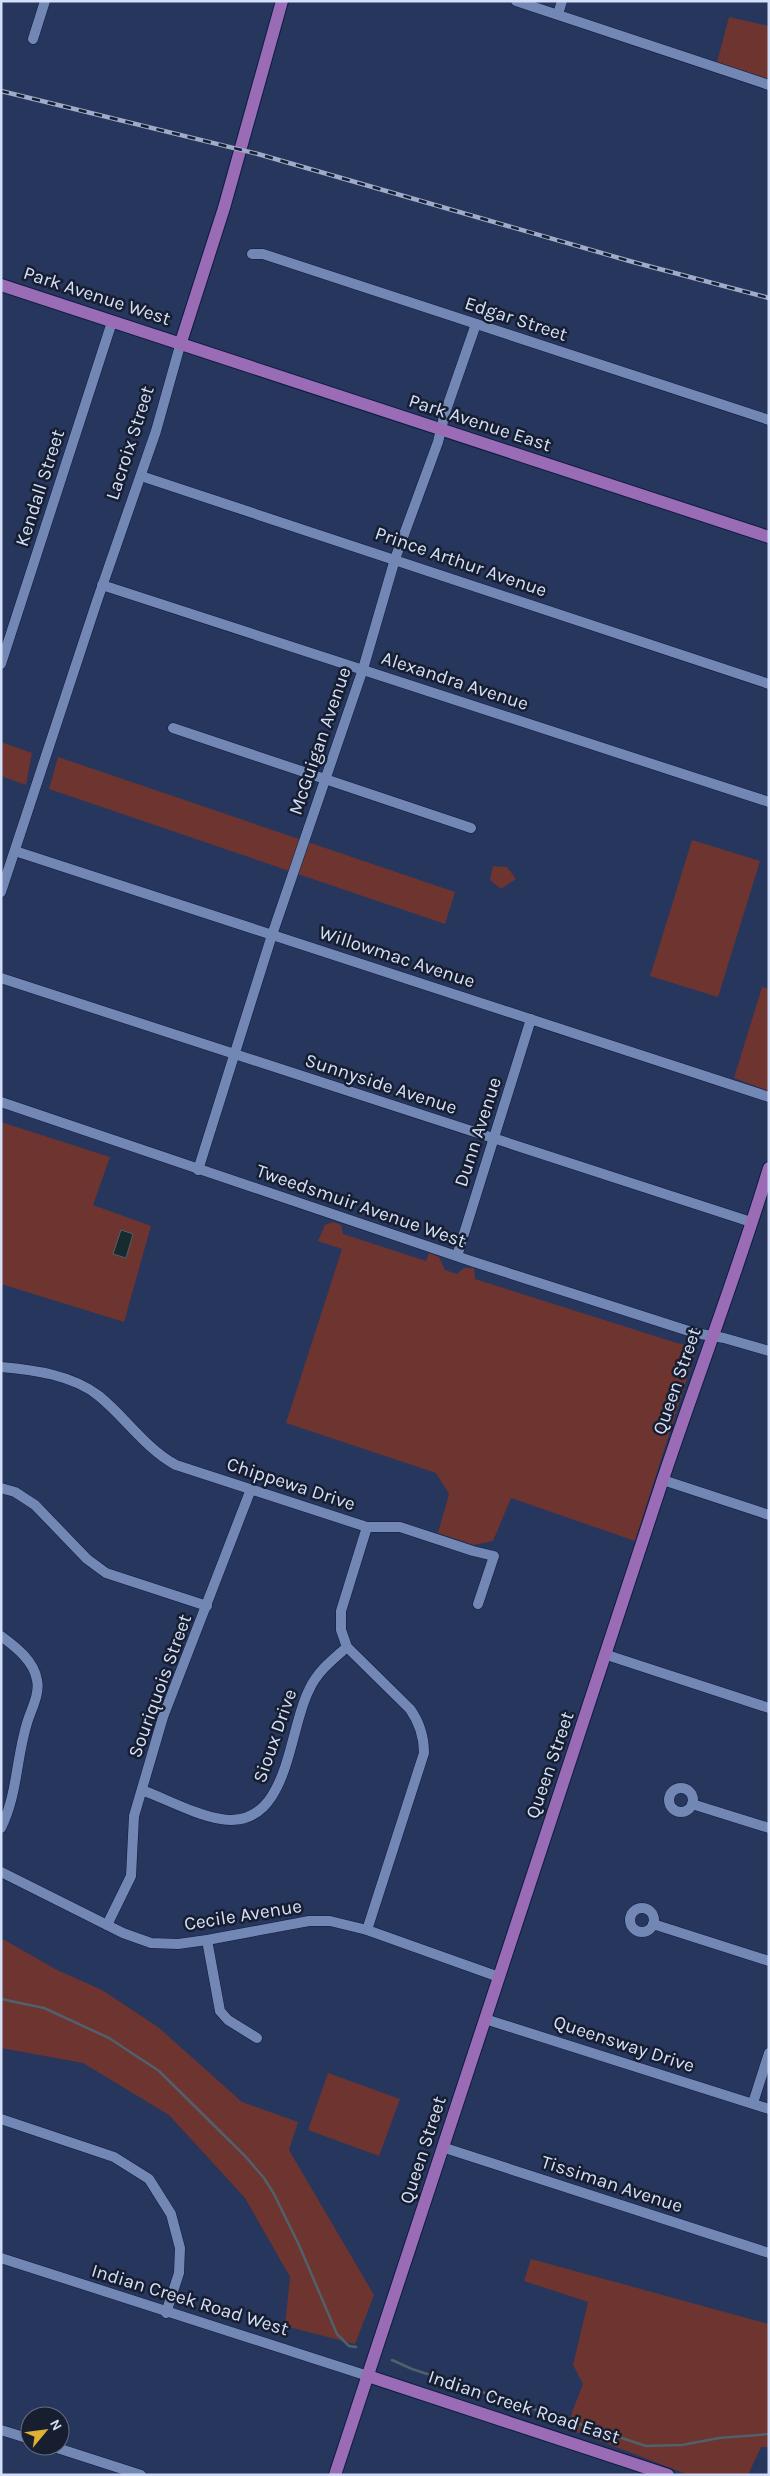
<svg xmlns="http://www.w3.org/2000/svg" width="770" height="2476" font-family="Karla,sans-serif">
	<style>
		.green { fill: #6e3430 }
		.water { fill: #172b2e; stroke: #50616b }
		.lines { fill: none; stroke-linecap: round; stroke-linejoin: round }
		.stream { stroke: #50616b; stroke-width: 2.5 }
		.minor-casing { stroke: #0e1c41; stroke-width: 11 }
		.major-casing { stroke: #0e1c41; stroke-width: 14 }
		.minor { stroke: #7387b4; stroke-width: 10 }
		.major { stroke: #9a6cb6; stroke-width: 12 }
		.rail-casing { stroke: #9facc9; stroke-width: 4.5 }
		.rail { stroke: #171e30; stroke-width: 2.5; stroke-dasharray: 8; stroke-linecap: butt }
		.labels { text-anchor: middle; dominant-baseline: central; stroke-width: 5; stroke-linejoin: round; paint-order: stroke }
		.street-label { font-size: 19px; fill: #d4e0f9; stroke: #171e30 }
	</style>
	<rect width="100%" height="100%" fill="#26365d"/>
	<g class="green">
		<polygon points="729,17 768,26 769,24 769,79 717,62"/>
		<polygon points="1,742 32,753 26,785 1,776"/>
		<polygon points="58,757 455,892 445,924 49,789"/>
		<polygon points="692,840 760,861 718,997 650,976"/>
		<polygon points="493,866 507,867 516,879 501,889 490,880"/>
		<polygon points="762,987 769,989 769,1091 734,1078"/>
		<polygon points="1,1122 110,1157 93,1205 151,1226 124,1322 1,1284"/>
		<polygon points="333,1222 341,1225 343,1234 426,1261 429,1253 439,1257 445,1270 457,1274 464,1268 474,1268 475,1279 677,1343 697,1347 635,1541 511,1498 493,1541 474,1545 438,1533 449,1494 436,1473 286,1423 342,1249 318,1241 325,1225"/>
		<polygon points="1,1938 57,1970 102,1990 158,2027 242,2102 298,2122 289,2150 374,2295 355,2344 285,2326 290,2277 245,2198 169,2115 83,2063 1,2048"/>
		<polygon points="328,2073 400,2099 379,2156 308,2130"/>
		<polygon points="531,2259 769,2324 769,2447 761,2447 748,2475 689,2475 566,2428 583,2384 573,2365 588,2302 524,2281"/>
	</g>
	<polygon class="water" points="121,1230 133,1234 126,1258 113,1254"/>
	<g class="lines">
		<g class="stream">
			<polyline points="1,1999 44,2008 109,2038 159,2071 245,2156 264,2178 274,2194 299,2245 337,2334 349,2346 356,2347"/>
			<polyline points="392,2360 412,2369 646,2446 682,2445 719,2438 769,2434"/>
		</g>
		<g class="minor-casing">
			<g id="minor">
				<polyline points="516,1 769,85"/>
				<polyline points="558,14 562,1"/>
				<polyline points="33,39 45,1"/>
				<polyline points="252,254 263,254 769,420"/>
				<polyline points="141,476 769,684"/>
				<polyline points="102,585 769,802"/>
				<polyline points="1,664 112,322"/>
				<polyline points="173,728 471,828"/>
				<polyline points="15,851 769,1097"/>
				<polyline points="1,892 97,601 156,431 181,342"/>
				<polyline points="1,978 751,1222"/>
				<polyline points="1,1102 471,1261 695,1333 724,1338 769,1351"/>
				<polyline points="198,1170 272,935 363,669 395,559 438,442 445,413 476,324"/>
				<polyline points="457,1256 531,1019"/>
				<path d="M 1,1367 C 34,1370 73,1375 99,1396 C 126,1418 145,1448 176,1465 L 367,1527 L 400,1527 L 473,1551 L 494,1556 L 478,1604"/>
				<polyline points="663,1480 769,1515"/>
				<polyline points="1,1488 15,1492 35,1505 87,1559 106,1573 207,1606"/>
				<path d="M 367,1527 L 341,1611 L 341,1630 L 347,1647 L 410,1709 C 420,1723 424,1736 424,1753 L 367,1930"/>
				<path d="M 1,1636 C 16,1647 34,1661 37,1680 C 40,1693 32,1708 28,1720 C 16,1756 18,1794 1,1828"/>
				<polyline points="607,1655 769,1708"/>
				<circle cx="681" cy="1800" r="12"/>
				<path d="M 142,1790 C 166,1799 198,1816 221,1819 C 289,1831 288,1730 309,1690 C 317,1672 332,1660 347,1647"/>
				<polyline points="692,1804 769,1828"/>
				<polyline points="1,1872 123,1933 151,1943 178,1944 207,1940 309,1921 330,1921 367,1930 499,1977"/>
				<circle cx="642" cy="1920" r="12"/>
				<polyline points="653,1924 769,1961"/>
				<polyline points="107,1925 131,1876 134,1816 163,1717 251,1489"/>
				<polyline points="207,1940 220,2011 228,2020 257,2038"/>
				<polyline points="485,2019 769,2109"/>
				<polyline points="753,2103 769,2053"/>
				<polyline points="1,2119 114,2157 149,2179 171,2214 180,2248 179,2273 166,2313"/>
				<polyline points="445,2148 769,2253"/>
				<polyline points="1,2258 368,2376"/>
				<polyline points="1,2430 30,2439"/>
				<polyline points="51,2446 141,2475"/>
			</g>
		</g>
		<g class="major-casing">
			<g id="major">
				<polyline points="1,285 769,537"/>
				<polyline points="181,342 224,208 282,1"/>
				<polyline points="368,2376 668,2475"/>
				<path d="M 335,2475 C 445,2144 554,1813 662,1482 C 697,1377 737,1274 769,1168"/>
			</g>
		</g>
		<use href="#minor" class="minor"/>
		<use href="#major" class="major"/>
		<g class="rail-casing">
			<polyline id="rail" points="1,91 258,154 633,262 769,298"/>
		</g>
		<use href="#rail" class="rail"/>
	</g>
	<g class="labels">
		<g class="street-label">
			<text transform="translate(97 296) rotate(18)">Park Avenue West</text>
			<text transform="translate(516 319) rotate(18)">Edgar Street</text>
			<text transform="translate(480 423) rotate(18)">Park Avenue East</text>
			<text transform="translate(130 443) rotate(-72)">Lacroix Street</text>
			<text transform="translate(40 488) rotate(-72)">Kendall Street</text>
			<text transform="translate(461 562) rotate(19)">Prince Arthur Avenue</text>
			<text transform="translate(455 681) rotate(18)">Alexandra Avenue</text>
			<text transform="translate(320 741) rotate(-71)">McGuigan Avenue</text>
			<text transform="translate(397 957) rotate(18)">Willowmac Avenue</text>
			<text transform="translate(381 1084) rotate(18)">Sunnyside Avenue</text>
			<text transform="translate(478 1132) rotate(-72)">Dunn Avenue</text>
			<text transform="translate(361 1206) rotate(19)">Tweedsmuir Avenue West</text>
			<text transform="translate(677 1381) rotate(-71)">Queen Street</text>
			<text transform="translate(291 1484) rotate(18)">Chippewa Drive</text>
			<text transform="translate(160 1686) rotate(-70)">Souriquois Street</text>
			<text transform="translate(275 1736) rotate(-71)">Sioux Drive</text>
			<text transform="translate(550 1765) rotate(-71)">Queen Street</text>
			<text transform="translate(243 1915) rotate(-9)">Cecile Avenue</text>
			<text transform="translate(624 2044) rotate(18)">Queensway Drive</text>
			<text transform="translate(423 2150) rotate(-72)">Queen Street</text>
			<text transform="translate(612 2184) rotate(18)">Tissiman Avenue</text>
			<text transform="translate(190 2300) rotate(17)">Indian Creek Road West</text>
			<text transform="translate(524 2407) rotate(18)">Indian Creek Road East</text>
		</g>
	</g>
	<rect width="770" height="2476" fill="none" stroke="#d4e0f9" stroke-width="5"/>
	<g transform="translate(45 2431) rotate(61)"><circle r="24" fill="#171e30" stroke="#636c80"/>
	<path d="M0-4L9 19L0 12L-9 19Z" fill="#e0b034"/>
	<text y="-8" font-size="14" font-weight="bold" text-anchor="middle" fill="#d4e0f9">N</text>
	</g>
</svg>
